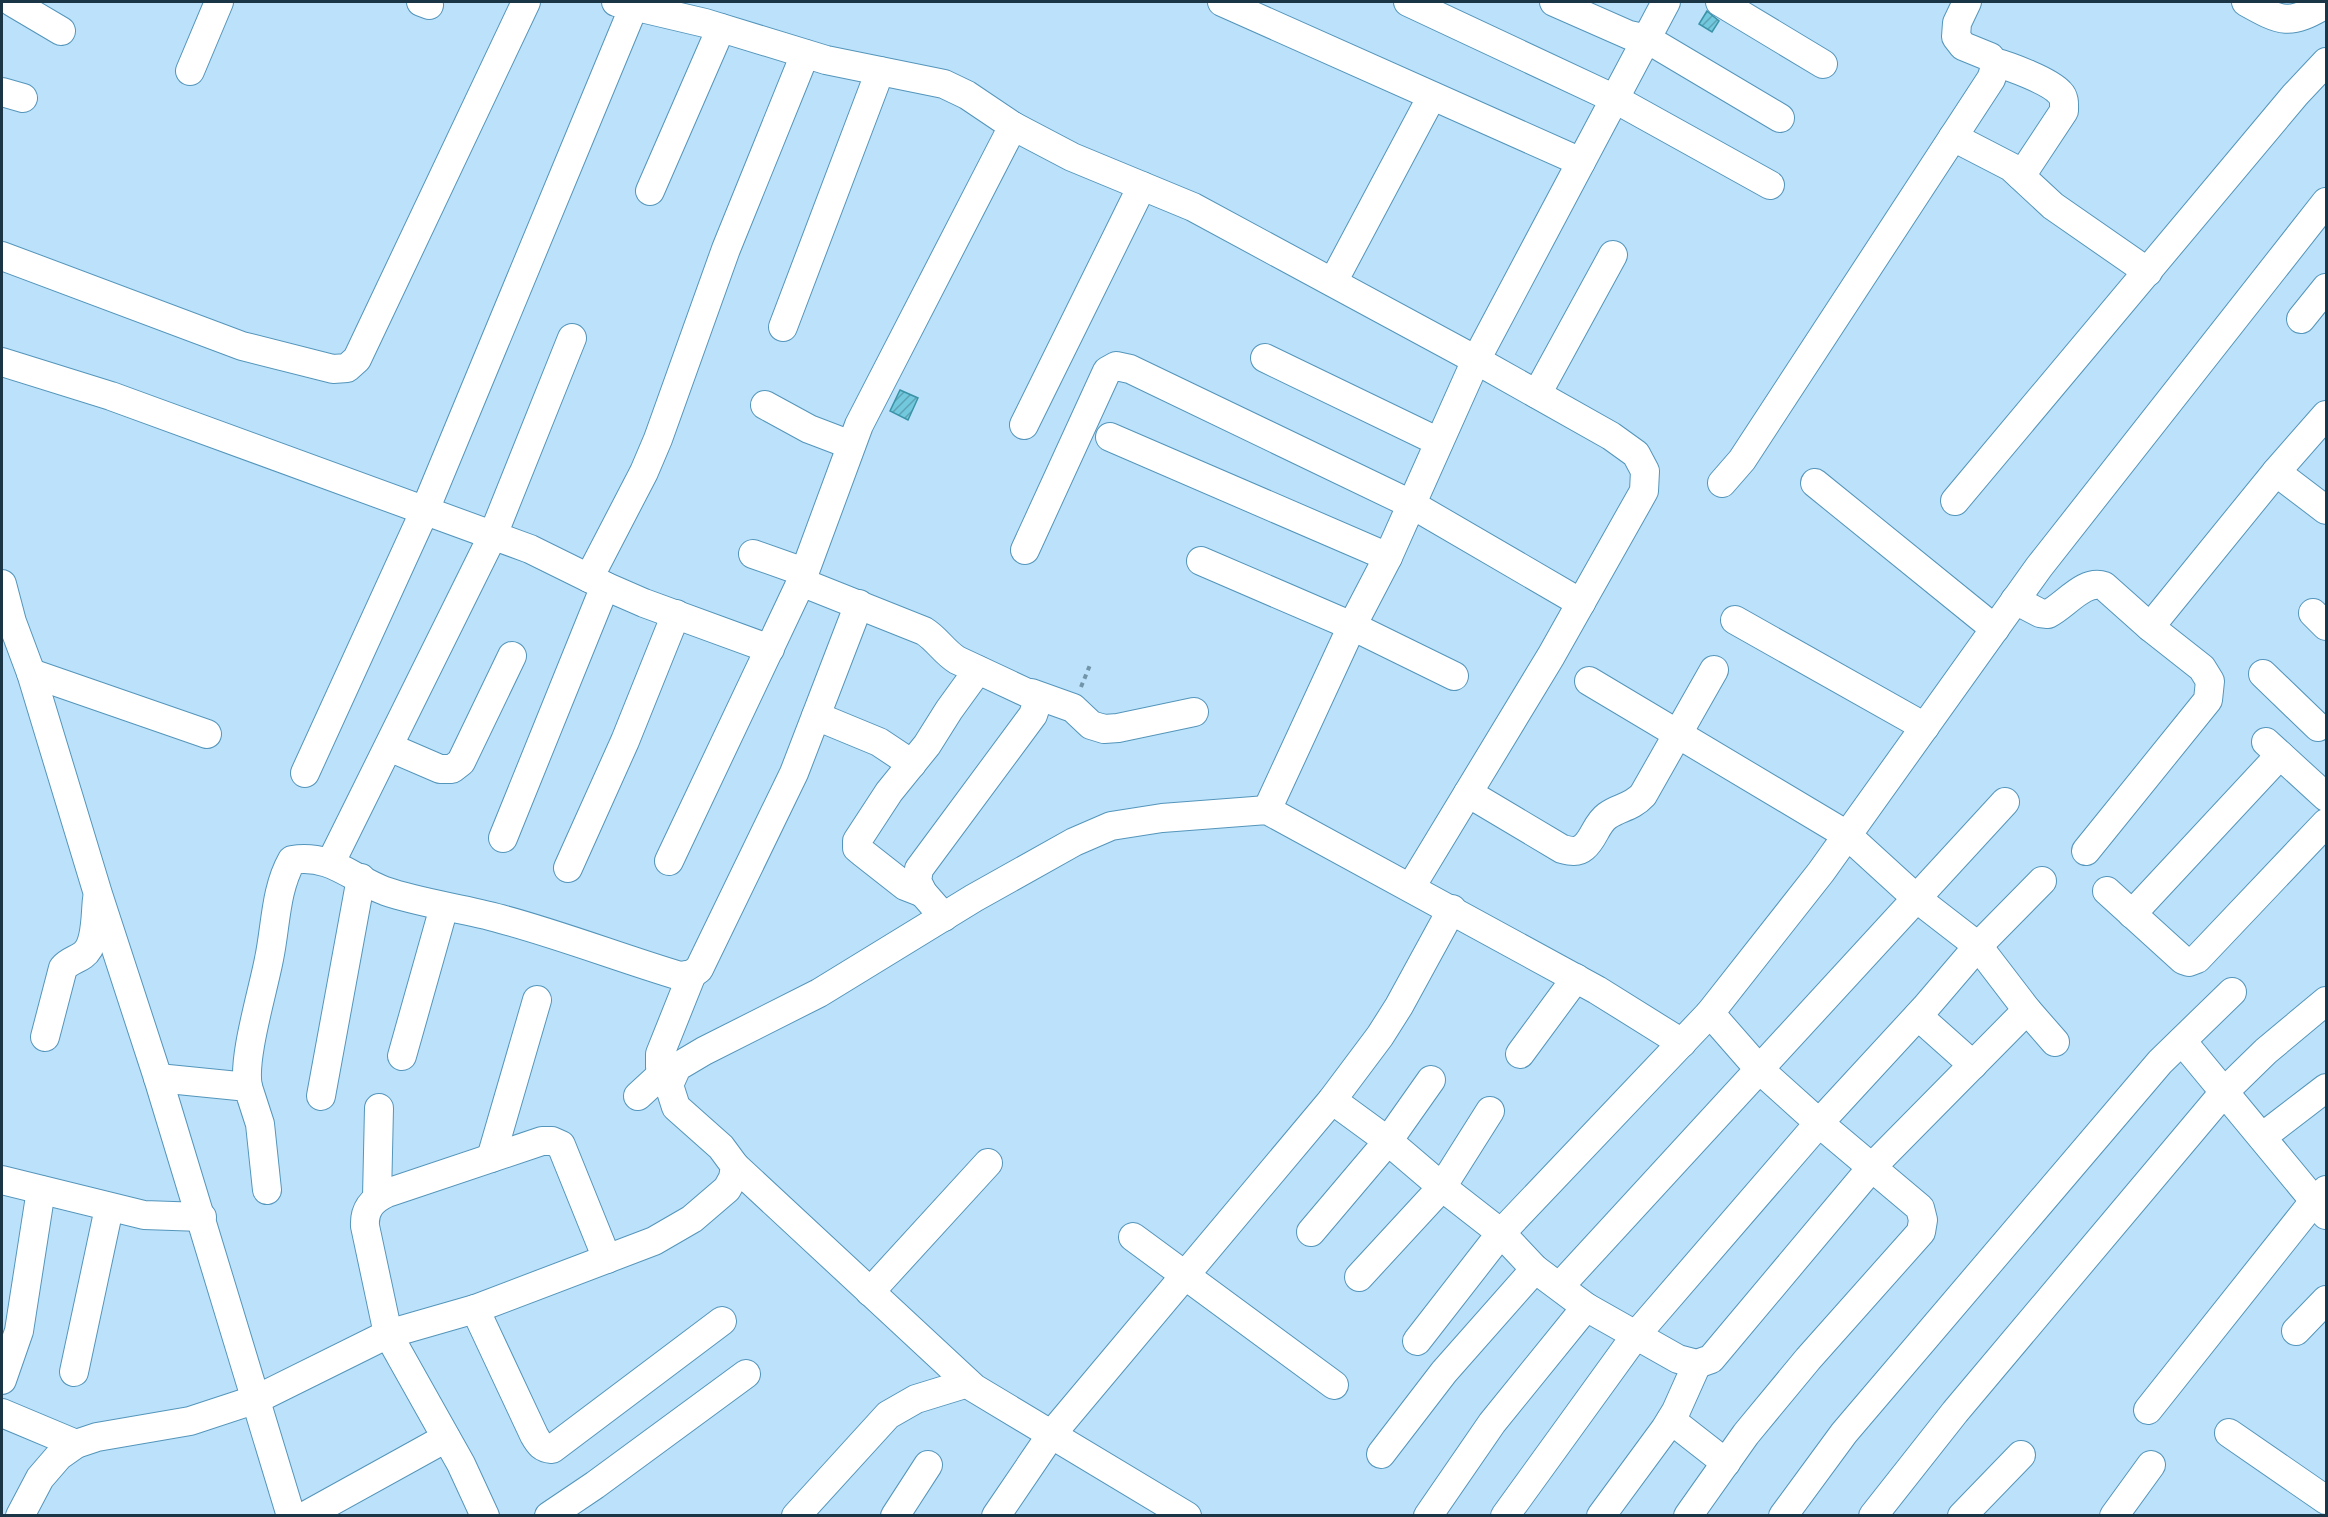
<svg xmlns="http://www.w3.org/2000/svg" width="2328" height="1517" font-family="Rubik,sans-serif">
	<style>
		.building { fill: url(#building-hatch); stroke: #3a93a7; stroke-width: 1.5 }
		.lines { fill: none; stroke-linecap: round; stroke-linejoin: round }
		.minor-casing { stroke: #5495bb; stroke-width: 30 }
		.path { stroke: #7395a9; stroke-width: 4; stroke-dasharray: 4.5 4.5; stroke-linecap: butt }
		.minor { stroke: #fff; stroke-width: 28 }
	</style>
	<defs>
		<pattern id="building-hatch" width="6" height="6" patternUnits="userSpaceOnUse" patternTransform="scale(1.5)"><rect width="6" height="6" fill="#72c8dd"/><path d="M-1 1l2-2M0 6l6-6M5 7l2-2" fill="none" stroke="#5da3b5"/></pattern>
	</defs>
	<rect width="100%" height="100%" fill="#bbe2fa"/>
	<g class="building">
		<polygon points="1707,11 1719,21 1712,32 1699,24"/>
		<polygon points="900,390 918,398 908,420 890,411"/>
	</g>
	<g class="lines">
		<g class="minor-casing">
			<g id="minor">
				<polyline points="12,2 61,31"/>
				<polyline points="421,2 429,5"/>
				<polyline points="616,2 705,23 826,60 944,84 967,95 1013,126 1072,157 1193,207 1476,360 1611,436 1636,454 1645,471 1644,491 1551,656 1411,887"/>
				<polyline points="1222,2 1581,162"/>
				<polyline points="1408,2 1615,99 1770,185"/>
				<polyline points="1554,2 1629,35 1647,39 1780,118"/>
				<polyline points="1720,2 1823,64"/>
				<path d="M 2246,2 C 2282,22 2289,26 2326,4"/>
				<path d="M 1994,62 C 2009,66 2050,81 2060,93 C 2065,98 2064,105 2064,111 L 2021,176"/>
				<polyline points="190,71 219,2"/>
				<polyline points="2,92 23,98"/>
				<polyline points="1953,137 2011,167 2053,206 2148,272"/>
				<polyline points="650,191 721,28"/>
				<polyline points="2,256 242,346 333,369 347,368 357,359 526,2"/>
				<polyline points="1333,282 1432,96"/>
				<polyline points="2301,319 2326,288"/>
				<polyline points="783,327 880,71"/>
				<polyline points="1265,358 1439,442"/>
				<polyline points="2,362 111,396 530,549 605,586 644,603 770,649"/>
				<polyline points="1537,394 1613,255"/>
				<polyline points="765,405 809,429 851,445"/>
				<polyline points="1024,425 1142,186"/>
				<polyline points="1110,437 1388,557"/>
				<polyline points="2276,472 2326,510"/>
				<polyline points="1722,483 1742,460 1991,79 1995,68 1990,57 1963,46 1956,37 1957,23 1967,2"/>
				<polyline points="1815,483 1995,629"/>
				<polyline points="1955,501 2295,95 2326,62"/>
				<polyline points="1025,550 1107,371 1116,366 1130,369 1411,504 1581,603"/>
				<polyline points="753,554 804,572"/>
				<polyline points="1201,561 1352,626 1454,676"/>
				<polyline points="589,578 644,472 658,439 726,249 805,54"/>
				<path d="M 801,582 L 924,631 C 937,639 944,652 957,660 L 1036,697 L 1036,706 L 1033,715 L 919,869 L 917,881 L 923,893 L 944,917"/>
				<polyline points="2,584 12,622 31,673 98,894 158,1078 291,1516"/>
				<path d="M 2015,600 L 2040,613 L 2048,614 C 2066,605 2084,579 2104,586 L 2150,627 L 2202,668 L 2210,681 L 2208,700 L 2086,851"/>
				<polyline points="2313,613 2326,626"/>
				<polyline points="1735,620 1925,727"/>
				<polyline points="2150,627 2276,472 2326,415"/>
				<polyline points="31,673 207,734"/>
				<polyline points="2263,674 2318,727"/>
				<polyline points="1589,681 1847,835 1916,898 1978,946 2027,1010 2055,1042"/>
				<polyline points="1031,693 1073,708 1091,725 1104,729 1118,728 1194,712"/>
				<polyline points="816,716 879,742 912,764"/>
				<polyline points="2266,742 2326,797"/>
				<polyline points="389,747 440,769 452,769 461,762 512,656"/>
				<polyline points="305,773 425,510 634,6"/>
				<path d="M 1468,793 L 1562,849 C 1570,851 1577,853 1584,847 C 1594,839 1596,824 1607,816 C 1619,807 1631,808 1643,795 L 1714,670"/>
				<polyline points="1267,810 1352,626 1388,557 1476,360 1666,2"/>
				<polyline points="503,838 605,586"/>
				<polyline points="669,861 801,582 859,425 1013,126"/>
				<polyline points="331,862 493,535 572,338"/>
				<polyline points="568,868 625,741 676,614"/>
				<polyline points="2107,891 2183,960 2189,962 2197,959 2326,823"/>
				<polyline points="923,893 905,886 863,853 857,848 857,841 889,792 927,745 949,710 978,670"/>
				<polyline points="2132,914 2280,755"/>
				<polyline points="1918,1016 1973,1065"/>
				<path d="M 45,1037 L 63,968 C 69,961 76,960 83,955 C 97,945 95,915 97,899"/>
				<polyline points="2182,1041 2326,1215"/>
				<polyline points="1520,1054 1576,978"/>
				<polyline points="402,1056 444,907"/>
				<polyline points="158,1078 248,1087 260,1124 267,1190"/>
				<polyline points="669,1085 660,1067 660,1054 692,974"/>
				<path d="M 248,1087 C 242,1059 263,991 269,959 C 276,926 275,890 292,860 C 332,854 350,878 385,891 C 423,904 462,908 501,919 C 561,935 620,958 680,976 L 692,974 L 699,969 L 794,773 L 859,604"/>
				<polyline points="321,1096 361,878"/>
				<polyline points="638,1096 663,1073"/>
				<polyline points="1332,1100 1388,1141 1442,1187 1501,1233 1535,1269 1586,1307 1678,1359 1697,1364 1711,1359 1872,1167 2027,1010"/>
				<polyline points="2262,1137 2326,1088"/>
				<polyline points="491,1158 537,1000"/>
				<polyline points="735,1166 974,1388 1187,1516"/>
				<polyline points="2,1180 144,1215 202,1217"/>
				<polyline points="377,1197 379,1108"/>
				<polyline points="1311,1232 1388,1141 1431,1080"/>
				<polyline points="1133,1237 1334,1385"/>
				<polyline points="1359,1277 1442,1187 1490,1111"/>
				<polyline points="1560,1286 2005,802"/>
				<polyline points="870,1292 988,1163"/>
				<path d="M 475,1309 L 534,1435 C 539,1444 542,1448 552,1449 L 722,1321"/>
				<polyline points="2296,1331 2326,1300"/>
				<polyline points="1417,1341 1501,1233 1710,1013 1821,872 2039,567 2326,202"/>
				<polyline points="74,1372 109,1208"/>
				<polyline points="2,1380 19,1331 41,1190"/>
				<polyline points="2148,1410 2315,1200 2326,1190"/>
				<polyline points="2,1413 76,1444"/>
				<polyline points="1671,1420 1726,1463"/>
				<polyline points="2229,1433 2326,1500"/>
				<polyline points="1381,1454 1444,1372 1535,1269"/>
				<polyline points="20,1516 40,1478 59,1456 76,1444 97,1437 190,1421 257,1399 388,1334 475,1309 654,1241 692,1219 727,1189 733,1178 735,1166 721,1147 676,1107 669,1085 677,1067 704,1051 819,993 974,898 1074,842 1111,826 1162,818 1267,810 1597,990 1682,1043"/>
				<polyline points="305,1516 446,1438"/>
				<path d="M 485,1516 L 461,1464 L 388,1334 L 365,1226 C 364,1209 372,1200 387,1193 L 542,1141 L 552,1141 L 561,1145 L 607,1259"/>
				<polyline points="549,1516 595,1485 746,1374"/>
				<polyline points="796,1516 888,1415 916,1399 968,1383"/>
				<polyline points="895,1516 928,1465"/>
				<polyline points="996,1516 1051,1435 1332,1100 1380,1036 1399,1006 1452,909"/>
				<polyline points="1428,1516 1492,1423 1586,1307"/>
				<polyline points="1505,1516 1636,1335 1819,1123 1925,1008 1978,946 2042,881"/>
				<polyline points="1601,1516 1665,1429 1676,1411 1697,1364"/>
				<polyline points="1688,1516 1746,1434 1808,1359 1921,1232 1923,1220 1920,1208 1819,1123 1759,1069 1710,1013"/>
				<polyline points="1783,1516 1844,1433 2160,1062 2232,992"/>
				<polyline points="1873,1516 1955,1412 2225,1091 2266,1051 2326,1001"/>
				<polyline points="1962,1516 2021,1455"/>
				<polyline points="2114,1516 2151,1465"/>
			</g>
		</g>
		<polyline class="path" points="1081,687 1090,665"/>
		<use href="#minor" class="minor"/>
	</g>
	<rect width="2328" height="1517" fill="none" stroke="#1a3646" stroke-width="6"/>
</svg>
